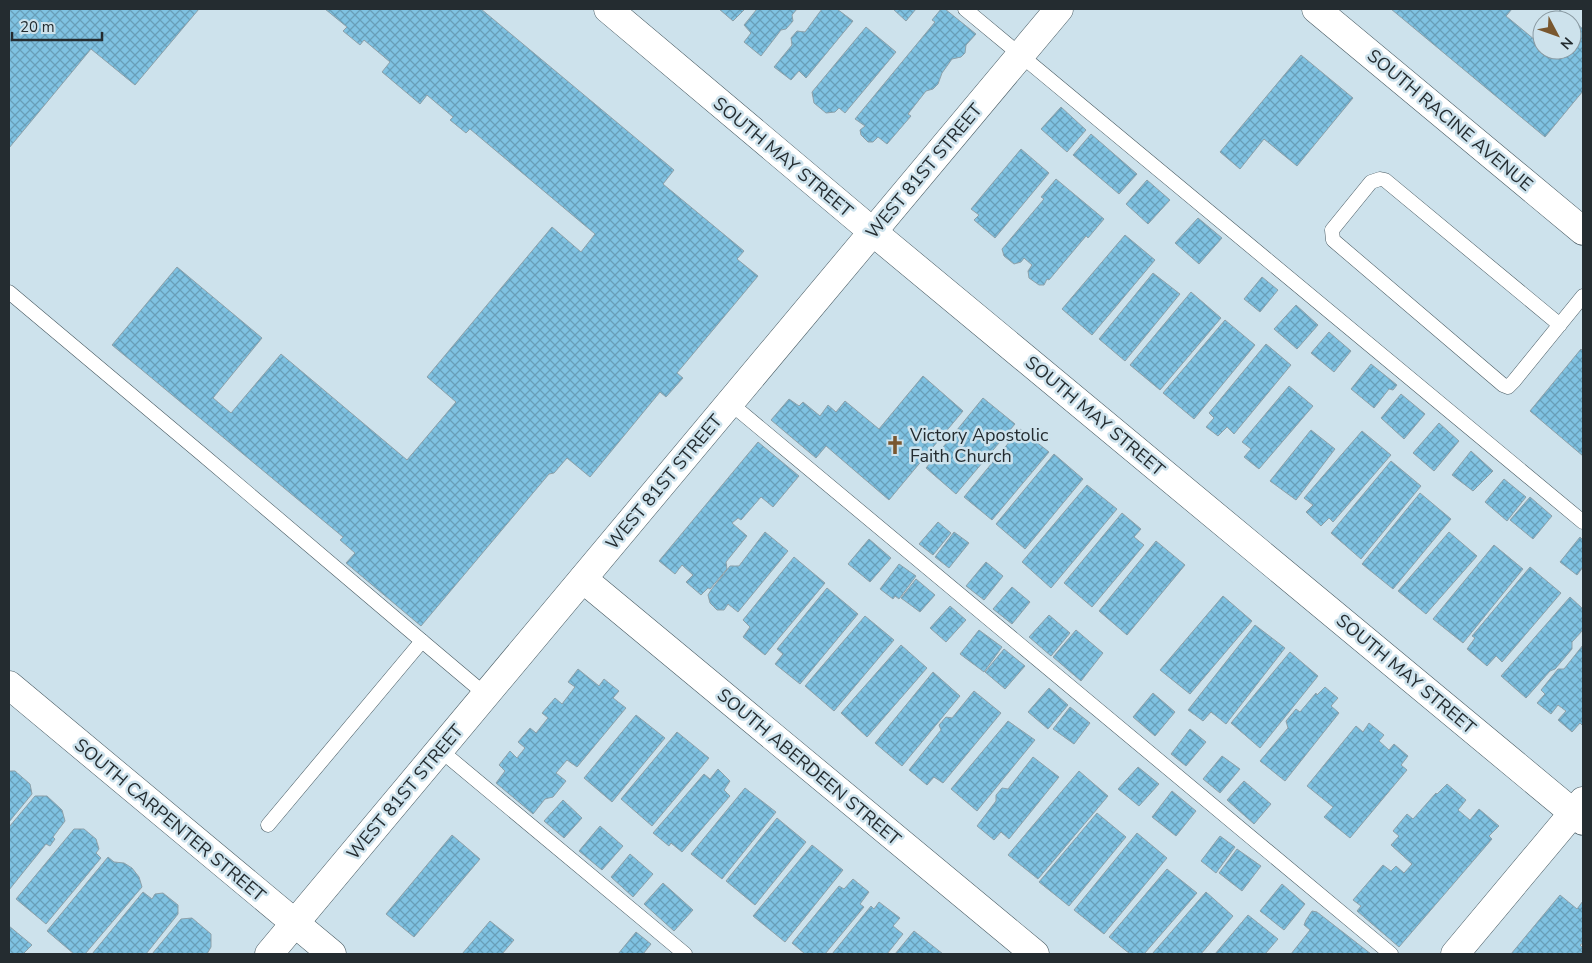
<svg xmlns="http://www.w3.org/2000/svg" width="1592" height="963" font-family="'Nunito Sans',sans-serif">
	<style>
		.building { fill: url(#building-cross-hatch); stroke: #8da1aa }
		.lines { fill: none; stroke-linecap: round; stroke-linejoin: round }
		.service-casing { stroke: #485a62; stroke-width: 15 }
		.minor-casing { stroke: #485a62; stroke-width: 29 }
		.tertiary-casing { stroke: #485a62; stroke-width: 29 }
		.service { stroke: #fff; stroke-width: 14 }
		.minor { stroke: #fff; stroke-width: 28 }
		.tertiary { stroke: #fff; stroke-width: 28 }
		.labels { text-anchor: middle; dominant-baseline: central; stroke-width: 5; stroke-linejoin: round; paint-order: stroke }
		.street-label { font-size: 18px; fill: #242c30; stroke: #cde2ec }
		.poi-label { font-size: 18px; fill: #242c30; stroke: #cde2ec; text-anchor: start }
	</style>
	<defs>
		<pattern id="building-cross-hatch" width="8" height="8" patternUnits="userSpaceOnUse" patternTransform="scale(1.25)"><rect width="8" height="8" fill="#7fc2e2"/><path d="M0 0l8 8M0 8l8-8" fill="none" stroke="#689eb8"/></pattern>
	</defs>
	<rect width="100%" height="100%" fill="#cde2ec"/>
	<g class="building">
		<polygon points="9,9 199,9 135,85 91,49 9,148"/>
		<polygon points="325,9 481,9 674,170 663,184 744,251 737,259 758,276 677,373 683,378 666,397 660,392 590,477 567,458 554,473 549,474 421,626 346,563 355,553 340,540 343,537 112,345 177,267 262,338 213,398 231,413 281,354 407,460 456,402 427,377 552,227 581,252 595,234 470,129 466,133 450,120 453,117 427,95 420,104 382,72 390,62 364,40 360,45 343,31 347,27"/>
		<polygon points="719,9 745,9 733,21"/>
		<polygon points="757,9 797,9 792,15 793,21 786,29 781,30 761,56 744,42 751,33 744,25"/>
		<polygon points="822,9 837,9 853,21 806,78 799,71 791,80 774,67 792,45 791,38 797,31 805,32"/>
		<polygon points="893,9 916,9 906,21"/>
		<polygon points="941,9 945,9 976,34 966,45 965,53 961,57 952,59 942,73 938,84 933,89 926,91 908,114 911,116 887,144 878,137 873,142 868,142 861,135 860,130 865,126 855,119 935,22 932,20"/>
		<polygon points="1391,9 1512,9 1506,16 1535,40 1542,32 1542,50 1572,50 1572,20 1552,20 1560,10 1583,29 1583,91 1545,137"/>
		<polygon points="866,27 896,52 845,113 839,108 835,112 826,113 814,103 812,92"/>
		<polygon points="1301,55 1353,98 1297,166 1264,139 1240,169 1220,152"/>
		<polygon points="1061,107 1086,130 1067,152 1041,129"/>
		<polygon points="1091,134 1137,174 1119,194 1073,155"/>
		<polygon points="1021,149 1049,173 995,238 974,220 979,215 971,209"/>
		<polygon points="1056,179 1104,219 1088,238 1086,236 1049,280 1047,279 1044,285 1039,285 1029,278 1028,271 1032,265 1024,258 1021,262 1014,264 1004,256 1002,249 1044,199 1041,197"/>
		<polygon points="1147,180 1170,200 1148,224 1126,204"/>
		<polygon points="1198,218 1222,238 1199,264 1175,243"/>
		<polygon points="1125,235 1155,260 1092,335 1062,309"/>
		<polygon points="1153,273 1180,294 1125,361 1099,339"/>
		<polygon points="1262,277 1278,290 1260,312 1244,299"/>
		<polygon points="1191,292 1221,318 1160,390 1130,365"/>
		<polygon points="1296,305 1318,325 1297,349 1274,329"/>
		<polygon points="1225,320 1255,345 1194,419 1163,393"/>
		<polygon points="1329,332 1351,351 1334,372 1311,353"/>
		<polygon points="1266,344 1291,365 1234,434 1227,427 1218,436 1206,427 1214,418 1209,413"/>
		<polygon points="1581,349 1583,351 1583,456 1530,411"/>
		<polygon points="1371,364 1397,385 1393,390 1389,389 1374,408 1351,389"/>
		<polygon points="923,376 963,411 889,500 826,446 816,458 771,420 789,399 799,406 803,402 820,416 828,405 836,412 845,401 879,429"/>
		<polygon points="1289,386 1313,406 1259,469 1244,457 1251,449 1242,442"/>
		<polygon points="1401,394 1425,414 1404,439 1381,418"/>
		<polygon points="983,398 1015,424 956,494 926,468"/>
		<polygon points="1439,423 1459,441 1434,471 1413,453"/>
		<polygon points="1020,429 1049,452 992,520 964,497"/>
		<polygon points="1311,430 1335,449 1296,500 1270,481"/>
		<polygon points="1362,431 1391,455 1333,522 1329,518 1321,526 1306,512 1313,505 1304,498"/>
		<polygon points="758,442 799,476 773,507 761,497 741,520 738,518 732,523 747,536 726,562 727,569 710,589 708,588 701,595 686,582 693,575 682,565 675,574 659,561"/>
		<polygon points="1471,451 1493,471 1473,491 1452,475"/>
		<polygon points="1054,454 1083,479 1025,549 996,524"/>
		<polygon points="1391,461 1421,486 1361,559 1331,533"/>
		<polygon points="1504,479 1526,497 1507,521 1485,502"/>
		<polygon points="1087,485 1117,509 1051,588 1022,562"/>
		<polygon points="1420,493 1451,519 1393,589 1362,564"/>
		<polygon points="1530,497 1552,516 1533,539 1510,520"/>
		<polygon points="1122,513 1141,529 1134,537 1144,545 1092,607 1064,583"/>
		<polygon points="938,522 951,533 933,555 919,544"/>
		<polygon points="765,532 788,551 738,612 728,604 724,610 717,610 710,603 708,595 711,590 730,566 739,566"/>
		<polygon points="954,532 969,543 949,568 935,557"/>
		<polygon points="1449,532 1477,556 1426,614 1398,591"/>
		<polygon points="1580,537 1583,540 1583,567 1577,575 1560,562"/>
		<polygon points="869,539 891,558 870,582 848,564"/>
		<polygon points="1156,541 1185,565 1127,635 1099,611"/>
		<polygon points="1494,545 1523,569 1463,643 1433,619"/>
		<polygon points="794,557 825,583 765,655 743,637 750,627 743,620"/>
		<polygon points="986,562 1003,576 984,600 966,586"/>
		<polygon points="899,564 916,576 899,599 895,596 893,599 880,589"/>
		<polygon points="1530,567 1561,593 1502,662 1496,656 1487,666 1467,649 1475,638 1472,636"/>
		<polygon points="916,579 935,595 920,612 901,598"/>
		<polygon points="1012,587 1030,602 1012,624 993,609"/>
		<polygon points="827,588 858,614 800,684 775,664 783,654 777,649"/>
		<polygon points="1223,596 1252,621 1190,694 1160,670"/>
		<polygon points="1570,597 1583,609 1583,630 1572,642 1572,649 1555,669 1550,671 1526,698 1501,676"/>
		<polygon points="950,606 966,620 946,642 930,628"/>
		<polygon points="1049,615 1070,633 1051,656 1029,637"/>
		<polygon points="865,616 894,640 834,711 805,686"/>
		<polygon points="1255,625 1285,648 1226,724 1211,712 1203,721 1188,710"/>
		<polygon points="979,630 1002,647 984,672 960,654"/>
		<polygon points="1076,630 1103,653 1081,681 1053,657"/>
		<polygon points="901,645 927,668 867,737 841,713"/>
		<polygon points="1583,645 1583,726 1580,723 1572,732 1558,720 1566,711 1558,705 1551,714 1537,703 1545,694 1541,690 1558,669 1564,669"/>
		<polygon points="1004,649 1025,666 1005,689 985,672"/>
		<polygon points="1290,652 1318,676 1260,748 1231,723"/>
		<polygon points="578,669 599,686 604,679 619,691 613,698 626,708 577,767 567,760 556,773 566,781 553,797 545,799 533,814 496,783 505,771 499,765 510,751 517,758 525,748 518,742 530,728 536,733 548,718 542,713 555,698 562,704 575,687 568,682"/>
		<polygon points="933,672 960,696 902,766 875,743"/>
		<polygon points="1325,687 1338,698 1331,706 1339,713 1285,781 1260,761 1288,728 1286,721 1296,709 1300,712 1316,693 1317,695"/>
		<polygon points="1049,688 1068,705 1048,729 1028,712"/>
		<polygon points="974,691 1001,713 943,783 934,777 927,785 909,770 941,730 939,725 946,717 952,718"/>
		<polygon points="1153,693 1175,712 1155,736 1133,717"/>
		<polygon points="1070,707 1090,723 1074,744 1053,729"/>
		<polygon points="636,715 665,738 612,802 584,778"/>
		<polygon points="1008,721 1035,740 977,811 951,789"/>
		<polygon points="1369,723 1384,735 1379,741 1389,750 1394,744 1408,756 1401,765 1407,770 1350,838 1324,817 1333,807 1307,786 1356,726 1363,732"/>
		<polygon points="1190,729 1206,742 1186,766 1171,754"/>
		<polygon points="677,732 709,758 652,826 621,799"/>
		<polygon points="1222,756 1240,769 1220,793 1203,779"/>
		<polygon points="1033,757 1059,777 1009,839 1001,832 994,840 977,826 996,801 996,795 1002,788 1008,789"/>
		<polygon points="1138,767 1159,784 1139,806 1118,789"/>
		<polygon points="718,769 730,781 724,790 730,796 682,852 671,843 669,846 653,833 704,774 710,779"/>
		<polygon points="9,771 15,771 30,784 32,794 9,822"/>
		<polygon points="1079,771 1108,796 1038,879 1008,855"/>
		<polygon points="1244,781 1271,804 1254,824 1227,800"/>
		<polygon points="1447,784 1466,800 1458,810 1470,820 1479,809 1499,826 1489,836 1492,839 1399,947 1357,911 1361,906 1353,900 1383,865 1391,871 1396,866 1404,873 1412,864 1391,845 1399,836 1393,831 1407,814 1413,819 1436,793 1437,794"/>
		<polygon points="745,788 776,812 722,879 691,854"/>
		<polygon points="1172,791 1196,811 1176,836 1152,817"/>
		<polygon points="35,796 47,796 62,810 65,821 53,837 55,839 50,846 46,844 9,890 9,827"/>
		<polygon points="563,800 582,818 564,838 544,821"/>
		<polygon points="1097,813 1126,837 1069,906 1039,882"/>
		<polygon points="777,818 806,842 755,905 726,881"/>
		<polygon points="600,826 623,846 602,870 579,851"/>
		<polygon points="74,829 84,829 96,839 99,849 96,853 101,858 46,924 16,899"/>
		<polygon points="1137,833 1167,858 1104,934 1074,910"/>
		<polygon points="452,835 480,859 414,937 386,914"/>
		<polygon points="1220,836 1235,847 1216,873 1201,861"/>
		<polygon points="812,845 843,870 785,942 753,916"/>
		<polygon points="1237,849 1261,866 1242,891 1219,873"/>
		<polygon points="630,854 653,874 633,897 611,877"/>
		<polygon points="108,857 114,862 124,863 132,868 139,877 142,887 85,954 74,954 47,931"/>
		<polygon points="1167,869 1197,893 1144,954 1130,954 1109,937"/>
		<polygon points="853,879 869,892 860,904 864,907 825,954 805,954 792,943 839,886 844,889"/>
		<polygon points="663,883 693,910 674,931 644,904"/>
		<polygon points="1282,884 1305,904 1284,930 1260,911"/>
		<polygon points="143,892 152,899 155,894 163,893 178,905 178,914 146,954 92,954"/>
		<polygon points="1206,892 1233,916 1201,954 1152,954"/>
		<polygon points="1560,895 1577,909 1583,901 1583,943 1580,945 1583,948 1583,954 1511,954"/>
		<polygon points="879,902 900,918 893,926 903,934 887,954 832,954 871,906 874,909"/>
		<polygon points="1312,911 1317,912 1371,954 1291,954 1310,930 1304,925 1306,920"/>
		<polygon points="1248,915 1278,939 1265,954 1215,954"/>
		<polygon points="192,918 211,934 211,947 207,954 152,954 181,919"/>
		<polygon points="490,921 514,940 502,954 462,954"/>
		<polygon points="9,926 32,945 23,954 9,954"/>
		<polygon points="914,931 943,954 895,954"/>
		<polygon points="636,932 651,944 643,954 618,954"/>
	</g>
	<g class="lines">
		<g class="service-casing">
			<g id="service">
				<polyline points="965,9 1583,522"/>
				<polyline points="9,292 203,455 422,641"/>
				<polyline points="1560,325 1385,180 1380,179 1371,182 1332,230 1333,240 1503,385 1508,387 1514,381 1583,296"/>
				<polyline points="730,403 1391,954"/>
				<polyline points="440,750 685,954"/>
				<polyline points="268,825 422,641 486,695"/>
			</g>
		</g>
		<g class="minor-casing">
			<g id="minor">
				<polyline points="608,9 873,232 1583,821"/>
				<polyline points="583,579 1035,954"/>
				<polyline points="9,685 332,954"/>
				<polyline points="269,954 1059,9"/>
				<polyline points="1455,954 1583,801"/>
			</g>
		</g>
		<g class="tertiary-casing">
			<polyline id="tertiary" points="1316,9 1583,231"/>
		</g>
		<use href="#service" class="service"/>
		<use href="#minor" class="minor"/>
		<use href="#tertiary" class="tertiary"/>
	</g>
	<defs>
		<g id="church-bare" transform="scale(1.5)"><path d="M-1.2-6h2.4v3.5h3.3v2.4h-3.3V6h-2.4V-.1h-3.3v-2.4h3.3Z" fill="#79572f" stroke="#cde2ec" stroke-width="2.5" paint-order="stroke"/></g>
	</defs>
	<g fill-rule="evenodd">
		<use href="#church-bare" x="895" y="445"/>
	</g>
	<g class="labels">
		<g class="street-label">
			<text transform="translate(1450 120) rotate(40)">SOUTH RACINE AVENUE</text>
			<text transform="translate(783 157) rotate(40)">SOUTH MAY STREET</text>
			<text transform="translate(924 171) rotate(-50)">WEST 81ST STREET</text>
			<text transform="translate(1095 416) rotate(40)">SOUTH MAY STREET</text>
			<text transform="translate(664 482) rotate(-50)">WEST 81ST STREET</text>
			<text transform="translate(1406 674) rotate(40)">SOUTH MAY STREET</text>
			<text transform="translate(809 767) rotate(40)">SOUTH ABERDEEN STREET</text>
			<text transform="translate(405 792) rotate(-50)">WEST 81ST STREET</text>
			<text transform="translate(170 820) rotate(40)">SOUTH CARPENTER STREET</text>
		</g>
		<g class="poi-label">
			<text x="910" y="435">Victory Apostolic<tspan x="910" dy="21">Faith Church</tspan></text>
		</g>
	</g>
	<rect width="1592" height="963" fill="none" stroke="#242c30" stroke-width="20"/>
	<g transform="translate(1557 35) rotate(131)"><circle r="24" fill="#cde2ec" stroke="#8999a1"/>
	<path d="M0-4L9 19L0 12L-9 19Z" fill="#79572f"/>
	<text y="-8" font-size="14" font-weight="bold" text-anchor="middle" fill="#242c30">N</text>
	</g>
	<path d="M12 32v8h90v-8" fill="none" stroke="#242c30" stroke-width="2.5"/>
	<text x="20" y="32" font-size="15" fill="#242c30" stroke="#cde2ec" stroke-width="4" paint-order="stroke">20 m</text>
</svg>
